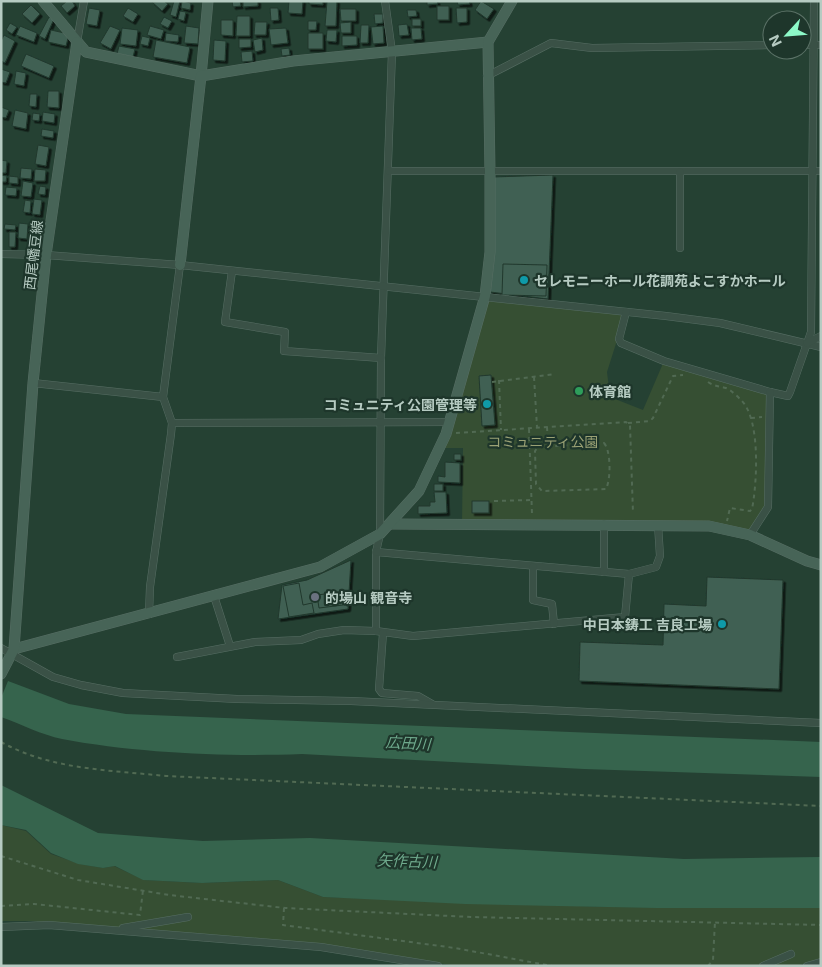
<svg xmlns="http://www.w3.org/2000/svg" width="822" height="967" font-family="Inter,'Noto Sans JP',sans-serif">
	<style>
		.green { fill: #364f33 }
		.water { fill: #36644d }
		.building { fill: #416052; stroke: #20382d; filter: url(#shadow) }
		.lines { fill: none; stroke-linecap: round; stroke-linejoin: round }
		.street-casing { stroke: #576e64; stroke-width: 8 }
		.secondary-casing { stroke: #576e64; stroke-width: 11 }
		.path { stroke: #516a53; stroke-width: 2; stroke-dasharray: 4 4; stroke-linecap: butt }
		.street { stroke: #3a5146; stroke-width: 7 }
		.secondary { stroke: #476457; stroke-width: 10 }
		.culture-dot { fill: #0f9aa8; stroke: #1e362b; stroke-width: 2 }
		.leisure-dot { fill: #2e9e5b; stroke: #1e362b; stroke-width: 2 }
		.worship-dot { fill: #6b7280; stroke: #1e362b; stroke-width: 2 }
		.labels { text-anchor: middle; dominant-baseline: central; stroke-width: 4.5; stroke-linejoin: round; paint-order: stroke }
		.street-label { font-size: 14px; fill: #b6cbc2; stroke: #1e362b }
		.poi-label { font-size: 14px; font-weight: bold; fill: #b6cbc2; stroke: #1e362b; text-anchor: start }
		.park-label { font-size: 14px; fill: #9aa174; stroke: #1e362b }
		.water-label { font-size: 15px; font-style: italic; fill: #6faa8d; stroke: #1e362b }
	</style>
	<defs>
		<filter id="shadow"><feDropShadow dx="2.5" dy="2.5" stdDeviation="0" flood-color="#0009"/></filter>
	</defs>
	<rect width="100%" height="100%" fill="#254133"/>
	<g class="green">
		<polygon points="485,296 626,312 607,372 610,397 643,410 664,361 770,392 768,507 750,535 632,520 604,524 462,525 463,448 441,448"/>
		<polygon points="1,825 26,831 51,854 80,864 103,868 114,866 144,880 202,883 278,880 323,897 608,907 821,908 821,959 796,966 458,966 268,939 30,921 1,921"/>
	</g>
	<g class="water">
		<path d="M 8,681 L 69,704 L 126,714 L 821,742 L 821,777 L 584,769 L 302,754 C 227,757 136,753 62,739 C 42,735 21,724 1,717 L 1,698 Z"/>
		<polygon points="1,785 98,833 203,841 310,838 684,859 821,857 821,908 656,908 465,904 323,897 278,880 202,883 143,880 115,866 103,868 78,864 51,853 26,830 1,825"/>
	</g>
	<g class="building">
		<polygon points="67,1 72,1 75,6 67,13 61,6"/>
		<polygon points="164,1 168,4 162,11 152,2"/>
		<polygon points="174,1 180,1 176,17 170,15"/>
		<polygon points="182,1 191,3 190,10 181,8"/>
		<polygon points="232,1 240,1 241,6 233,7"/>
		<polygon points="243,1 258,1 258,6 243,7"/>
		<polygon points="289,1 303,1 302,14 288,13"/>
		<polygon points="309,1 323,1 323,5 309,4"/>
		<polygon points="327,1 337,1 336,26 325,26"/>
		<polygon points="427,1 437,1 438,4 427,5"/>
		<polygon points="457,1 469,1 470,4 458,5"/>
		<polygon points="481,1 494,9 487,19 475,10"/>
		<polygon points="31,5 40,14 32,23 22,14"/>
		<rect x="437" y="6" width="12" height="14"/>
		<polygon points="89,8 100,10 97,26 86,24"/>
		<polygon points="128,8 138,14 133,22 123,16"/>
		<polygon points="270,8 278,8 279,20 271,21"/>
		<polygon points="456,8 467,8 467,22 457,23"/>
		<polygon points="340,9 356,9 356,21 341,21"/>
		<polygon points="407,10 416,10 417,16 408,17"/>
		<polygon points="180,11 186,12 184,21 178,19"/>
		<polygon points="374,14 383,14 383,23 375,24"/>
		<polygon points="237,16 250,16 250,36 236,36"/>
		<polygon points="49,17 54,19 45,39 39,36"/>
		<polygon points="164,17 172,21 168,28 160,24"/>
		<rect x="412" y="19" width="9" height="7"/>
		<polygon points="221,20 233,20 233,36 221,35"/>
		<polygon points="308,21 317,21 316,30 308,30"/>
		<polygon points="255,22 267,22 266,35 254,35"/>
		<polygon points="351,22 351,33 341,33 340,23"/>
		<polygon points="10,23 17,27 12,34 6,30"/>
		<polygon points="407,24 409,35 399,36 398,25"/>
		<polygon points="361,25 369,25 368,43 360,43"/>
		<polygon points="20,26 37,33 34,42 16,35"/>
		<polygon points="110,26 120,30 111,49 100,43"/>
		<polygon points="150,26 164,30 161,39 147,35"/>
		<polygon points="186,26 199,28 198,44 184,43"/>
		<polygon points="383,26 384,43 373,44 371,27"/>
		<polygon points="122,28 138,30 136,46 120,44"/>
		<polygon points="286,28 288,43 271,45 269,29"/>
		<polygon points="411,28 421,28 422,39 412,40"/>
		<polygon points="51,30 69,34 66,46 48,42"/>
		<polygon points="327,30 337,30 336,42 326,41"/>
		<polygon points="166,33 179,35 178,42 165,41"/>
		<rect x="308" y="33" width="15" height="16"/>
		<polygon points="4,35 15,41 5,63 1,61 1,41"/>
		<polygon points="142,36 150,38 148,46 140,44"/>
		<polygon points="342,36 357,36 357,45 342,46"/>
		<polygon points="262,38 263,50 255,52 253,40"/>
		<polygon points="239,39 251,39 251,47 239,48"/>
		<polygon points="156,40 190,47 187,63 153,57"/>
		<polygon points="214,40 226,41 225,61 213,60"/>
		<polygon points="119,46 135,49 133,57 117,54"/>
		<polygon points="289,48 290,55 282,56 281,49"/>
		<polygon points="252,51 253,61 242,62 241,52"/>
		<polygon points="26,54 54,66 49,78 21,66"/>
		<polygon points="1,69 10,72 6,83 1,82"/>
		<polygon points="16,71 26,73 24,86 14,84"/>
		<polygon points="48,91 59,91 59,108 47,107"/>
		<polygon points="30,94 37,94 36,107 29,106"/>
		<polygon points="1,107 9,110 6,118 1,117"/>
		<polygon points="15,110 28,113 26,129 12,126"/>
		<polygon points="43,112 55,114 54,123 42,121"/>
		<polygon points="33,113 40,114 39,121 32,120"/>
		<polygon points="42,129 54,131 53,138 41,136"/>
		<polygon points="38,145 49,147 46,166 35,164"/>
		<polygon points="1,160 7,161 6,173 1,173"/>
		<polygon points="21,168 32,169 31,179 20,178"/>
		<polygon points="35,169 46,170 45,181 34,181"/>
		<polygon points="1,175 7,176 6,182 1,182"/>
		<polygon points="553,175 548,299 490,292 493,177"/>
		<polygon points="9,176 18,177 18,184 9,183"/>
		<polygon points="23,181 33,183 31,197 21,196"/>
		<polygon points="40,186 46,187 45,195 38,194"/>
		<polygon points="6,187 17,188 16,196 5,195"/>
		<polygon points="34,199 42,200 40,215 32,214"/>
		<polygon points="25,200 31,201 30,213 23,212"/>
		<polygon points="32,218 41,219 40,230 31,229"/>
		<polygon points="19,223 28,224 27,239 18,238"/>
		<polygon points="5,224 16,225 15,230 4,229"/>
		<polygon points="9,232 16,232 15,247 9,247"/>
		<polygon points="30,232 40,233 39,247 29,246"/>
		<polygon points="503,264 547,265 546,296 502,295"/>
		<polygon points="491,375 495,425 482,426 479,376"/>
		<rect x="454" y="454" width="7" height="6"/>
		<polygon points="445,462 460,463 460,483 438,482 438,476 445,477"/>
		<rect x="434" y="484" width="9" height="7"/>
		<polygon points="434,492 446,492 447,513 418,514 418,506 430,506 430,502 435,502"/>
		<rect x="472" y="501" width="17" height="12"/>
		<polygon points="351,560 348,609 278,619 282,585 307,580"/>
		<polygon points="707,577 783,580 779,689 579,681 580,642 663,645 664,604 706,606"/>
		<polygon points="299,583 303,605 312,603 314,613 289,617 283,586"/>
		<polygon points="342,592 343,605 319,608 317,595"/>
	</g>
	<g class="lines">
		<g class="street-casing">
			<g id="street">
				<polyline points="385,1 392,52 381,358 380,534 376,552 376,631 413,636 625,617 629,574 656,567 660,556 658,525"/>
				<polyline points="77,42 84,1"/>
				<polyline points="802,45 821,45"/>
				<polyline points="487,76 551,43 592,48 772,45"/>
				<polyline points="389,171 821,171"/>
				<polyline points="680,248 680,172"/>
				<polyline points="1,254 46,255 180,265 666,316 720,323 821,347"/>
				<polyline points="232,271 225,322 285,332 284,351 381,358"/>
				<polyline points="626,312 619,339 621,343 664,361 770,392 788,396 790,392 811,332 814,1"/>
				<polyline points="807,343 821,336"/>
				<polyline points="33,383 163,397"/>
				<polyline points="172,423 450,422"/>
				<polyline points="750,535 768,507 770,392"/>
				<polyline points="376,552 629,574"/>
				<polyline points="533,567 533,600 552,604 554,624"/>
				<polyline points="604,572 604,524"/>
				<polyline points="214,596 230,646"/>
				<polyline points="149,614 150,587 171,434 172,423 163,397 180,265"/>
				<polyline points="383,633 379,689 382,693 418,696 432,704"/>
				<polyline points="1,648 53,677 81,685 123,693 237,699 351,701 821,723"/>
				<polyline points="177,657 255,642 301,640 318,634 344,630 376,631"/>
				<polyline points="1,927 49,925 321,947 438,966"/>
				<polyline points="123,928 188,917"/>
				<polyline points="763,966 791,954"/>
				<polyline points="807,966 821,962"/>
			</g>
		</g>
		<g class="secondary-casing">
			<g id="secondary">
				<polyline points="43,1 86,52 201,76 208,1"/>
				<polyline points="180,265 201,76 293,61 488,42"/>
				<polyline points="391,524 709,526 750,535 807,561 821,565"/>
				<polyline points="14,649 320,567 380,534 419,491 446,434 485,296 490,252 490,173 488,42 512,1"/>
				<polyline points="1,674 14,649 33,383 46,255 77,42"/>
			</g>
		</g>
		<g class="path">
			<polyline points="534,377 537,427"/>
			<polyline points="499,380 501,430"/>
			<polyline points="492,382 555,374"/>
			<path d="M 708,382 C 715,387 720,386 726,388 C 731,390 738,397 741,400 C 761,419 757,484 752,509 L 750,511 L 730,508 L 727,521"/>
			<polyline points="751,418 762,417"/>
			<polyline points="628,423 650,421 653,418 673,376 683,375"/>
			<polyline points="547,427 548,445"/>
			<polyline points="529,429 532,514"/>
			<polyline points="456,433 626,422 630,425 633,513"/>
			<path d="M 604,443 C 611,451 611,479 606,489 L 542,491 L 536,484 L 535,451 L 538,447 Z"/>
			<polyline points="494,501 531,500"/>
			<path d="M 1,742 C 52,770 109,770 166,776 L 821,806"/>
			<polyline points="1,856 78,880 169,895 285,908 471,917 821,925"/>
			<polyline points="1,906 34,904 140,915 143,890"/>
			<polyline points="284,908 283,925 455,948 552,966"/>
			<polyline points="708,966 713,960 715,921"/>
		</g>
		<use href="#street" class="street"/>
		<use href="#secondary" class="secondary"/>
	</g>
	<g class="culture-dot">
		<circle cx="524" cy="280" r="5"/>
		<circle cx="487" cy="404" r="5"/>
		<circle cx="722" cy="624" r="5"/>
	</g>
	<circle class="leisure-dot" cx="579" cy="391" r="5"/>
	<circle class="worship-dot" cx="315" cy="597" r="5"/>
	<g class="labels">
		<g class="street-label">
			<text transform="translate(33 255) rotate(-83)">西尾幡豆線</text>
		</g>
		<g class="poi-label">
			<text x="534" y="280">セレモニーホール花調苑よこすかホール</text>
			<text x="589" y="391">体育館</text>
			<text x="477" y="404" text-anchor="end">コミュニティ公園管理等</text>
			<text x="325" y="597">的場山 観音寺</text>
			<text x="712" y="624" text-anchor="end">中日本鋳工 吉良工場</text>
		</g>
		<g class="park-label">
			<text x="543" y="441">コミュニティ公園</text>
		</g>
		<g class="water-label">
			<text transform="translate(408 743) rotate(3)">広田川</text>
			<text transform="translate(407 861) rotate(2)">矢作古川</text>
		</g>
	</g>
	<rect width="822" height="967" fill="none" stroke="#b6cbc2" stroke-width="5"/>
	<g transform="translate(787 35) rotate(244)"><circle r="24" fill="#1e362b" stroke="#5b7267"/>
	<path d="M0-4L9 19L0 12L-9 19Z" fill="#8df9c8"/>
	<text y="-8" font-size="14" font-weight="bold" text-anchor="middle" fill="#b6cbc2">N</text>
	</g>
</svg>
